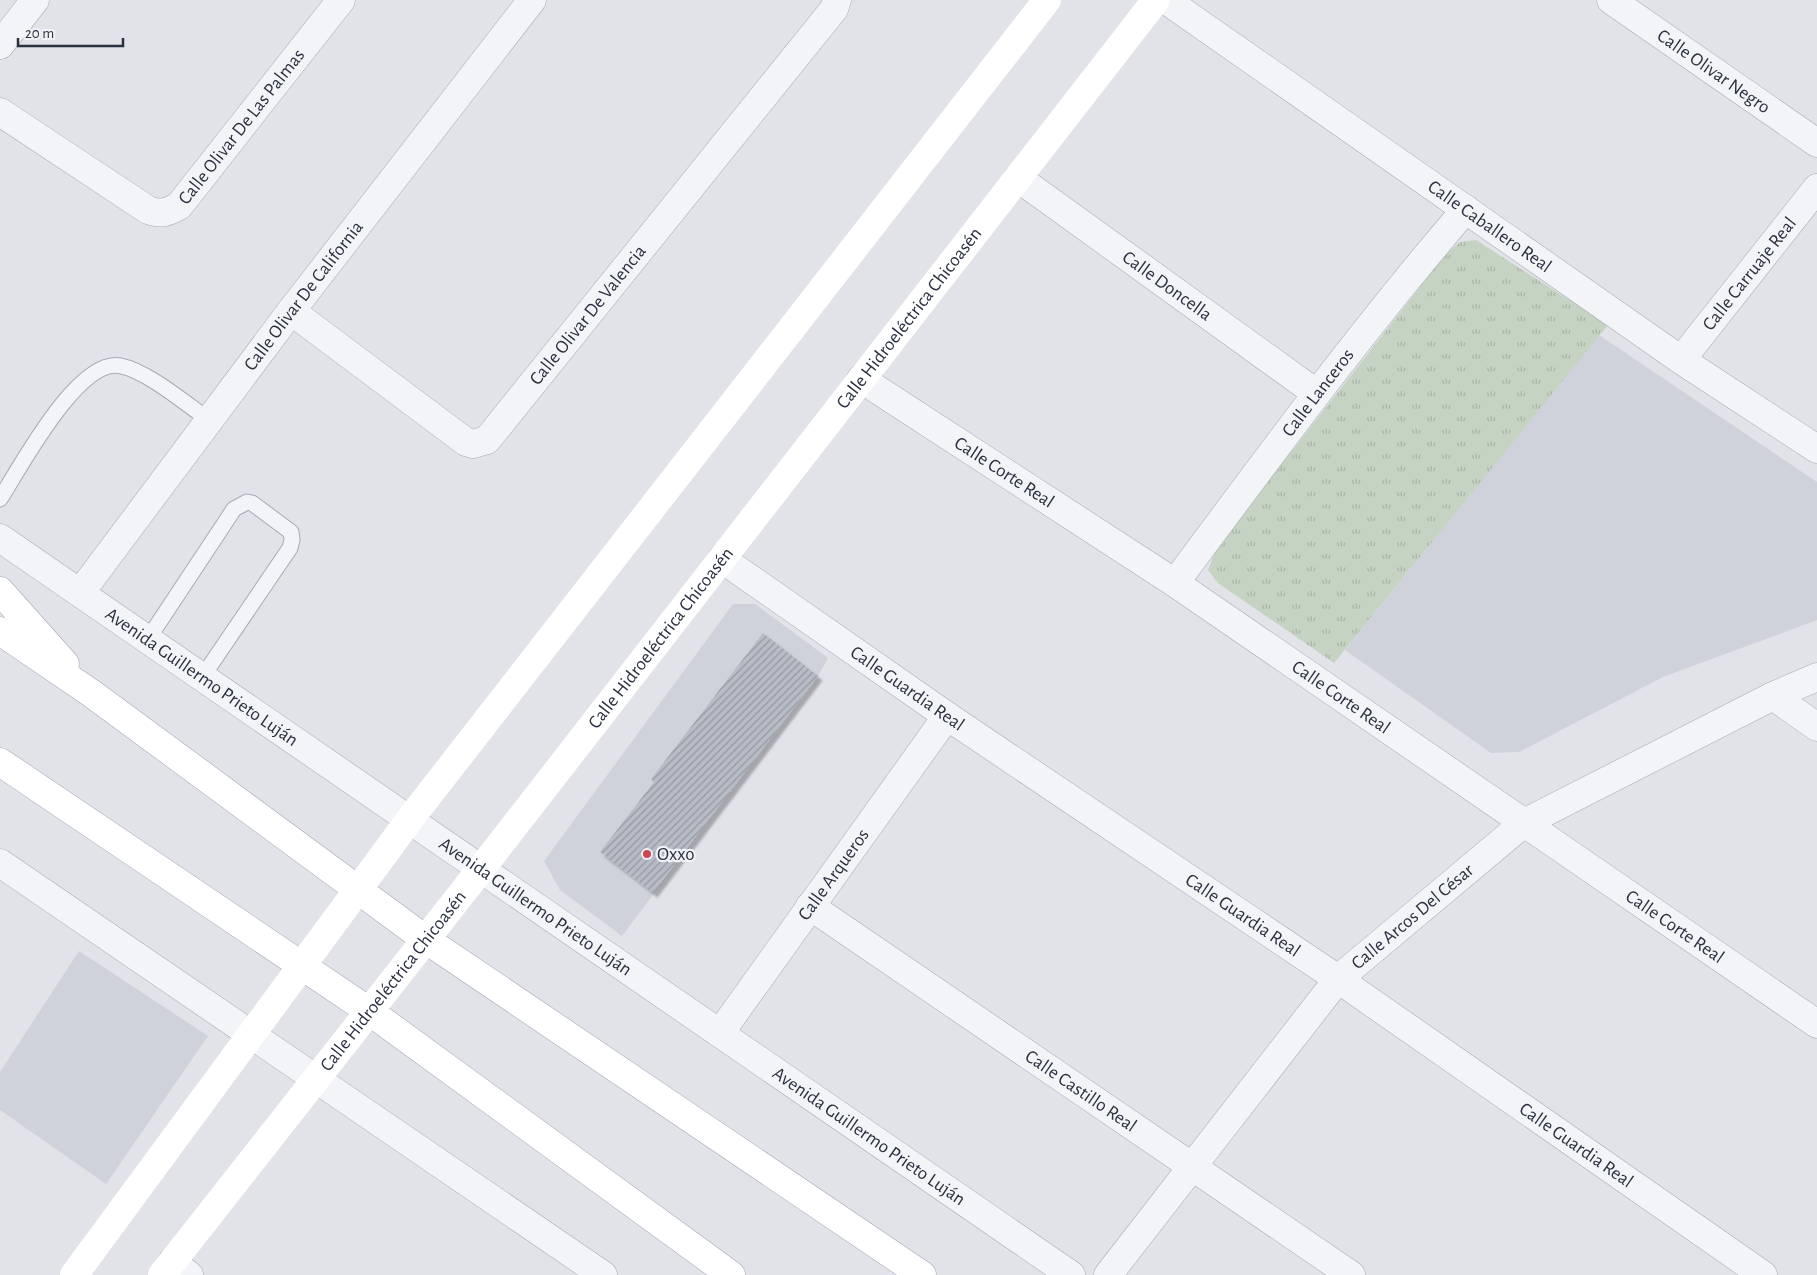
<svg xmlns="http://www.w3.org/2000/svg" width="1817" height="1275" font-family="'Alegreya Sans',sans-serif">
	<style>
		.built { fill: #cfd2db }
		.park { fill: url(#park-tufts) }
		.building { fill: url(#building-hatch); filter: url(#shadow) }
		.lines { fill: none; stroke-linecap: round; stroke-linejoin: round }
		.service-casing { stroke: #a6aab3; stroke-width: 17 }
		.minor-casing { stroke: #a6aab3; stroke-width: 29 }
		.tertiary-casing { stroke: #a6aab3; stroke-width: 29 }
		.primary-casing { stroke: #a0a6b5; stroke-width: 29 }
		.service { stroke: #f3f4f7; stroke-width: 15 }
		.minor { stroke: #f3f4f7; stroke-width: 28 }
		.tertiary { stroke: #f3f4f7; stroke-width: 28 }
		.secondary { stroke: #fff; stroke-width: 28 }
		.primary { stroke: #fff; stroke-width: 28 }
		.poi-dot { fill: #cb4850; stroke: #f0f2f7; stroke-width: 2 }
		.labels { text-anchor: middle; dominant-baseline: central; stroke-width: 4.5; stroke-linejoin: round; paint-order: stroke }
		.street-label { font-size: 19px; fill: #293040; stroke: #f0f2f7 }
		.poi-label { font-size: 19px; fill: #293040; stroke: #f0f2f7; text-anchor: start }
	</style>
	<defs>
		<pattern id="park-tufts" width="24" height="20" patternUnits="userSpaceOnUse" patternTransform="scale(1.25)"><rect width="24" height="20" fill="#c5d3c2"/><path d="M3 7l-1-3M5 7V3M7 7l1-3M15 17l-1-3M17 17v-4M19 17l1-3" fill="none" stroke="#a9b5a8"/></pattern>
		<pattern id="building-hatch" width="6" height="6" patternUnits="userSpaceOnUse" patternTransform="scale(1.25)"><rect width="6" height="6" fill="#b8bcc6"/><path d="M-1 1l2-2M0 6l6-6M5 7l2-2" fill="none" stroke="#9699a2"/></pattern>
		<filter id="shadow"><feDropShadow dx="4.5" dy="4.5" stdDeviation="1" flood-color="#0004"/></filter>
	</defs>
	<rect width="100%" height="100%" fill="#e1e3e9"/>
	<g class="built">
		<polygon points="1599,335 1817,482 1817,620 1663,677 1519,752 1491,753 1345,650"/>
		<polygon points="733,604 755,604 828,658 818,676 622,936 560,890 544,861"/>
		<polygon points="79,951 208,1036 106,1184 0,1110 0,1072"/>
	</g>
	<polygon class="park" points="1476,240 1608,325 1334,663 1218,583 1208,570 1217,547 1445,255 1460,242"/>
	<polygon class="building" points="763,633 818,676 653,893 600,852 654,782 651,779"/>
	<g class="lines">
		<g class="service-casing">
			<g id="service">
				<path d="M 0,499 C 20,468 79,356 121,366 C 147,371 186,404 209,420"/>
				<polyline points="148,639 234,509 247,502 252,503 291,532 292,540 290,548 203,676"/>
			</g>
		</g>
		<g class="minor-casing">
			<g id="minor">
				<path id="s1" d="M 1166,0 L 1681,360 L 1817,449"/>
				<path id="s2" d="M 1611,0 L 1817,143"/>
				<polyline points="0,45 35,0"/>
				<path id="s3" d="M 0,112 L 148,210 C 161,215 168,212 179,206 L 341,0"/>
				<path id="s4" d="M 1018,178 L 1316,393"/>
				<path id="s5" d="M 291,311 L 466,442 L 473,444 L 487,440 L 834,9 L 837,0"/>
				<path id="s6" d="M 1681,360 L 1817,188"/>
				<path id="s7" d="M 861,379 L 1175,583 L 1817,1024"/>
				<path id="s8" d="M 722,559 L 947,716 L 1338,979 L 1763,1275"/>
				<path id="s9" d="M 1175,583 C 1269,456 1363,329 1466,209"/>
				<path id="s10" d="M 80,593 L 291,311 L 532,0"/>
				<polyline points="1773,696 1817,727"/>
				<path id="s11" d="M 810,906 L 1351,1275"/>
				<path id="s12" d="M 720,1033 L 947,716"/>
				<polyline points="172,1262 189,1275"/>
				<path id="s13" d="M 1108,1275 L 1338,979 L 1524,823 L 1773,696 L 1817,677"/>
			</g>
		</g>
		<g class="tertiary-casing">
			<g id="tertiary">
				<path id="s14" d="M 0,538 L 1071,1275"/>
				<polyline points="0,863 603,1275"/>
			</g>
		</g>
		<g class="primary-casing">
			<g id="primary">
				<polyline points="0,591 65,664"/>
				<polyline points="0,631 91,693 425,939 922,1275"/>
				<polyline points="0,762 369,1011 731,1275"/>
			</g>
		</g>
		<use href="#service" class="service"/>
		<use href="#minor" class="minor"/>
		<use href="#tertiary" class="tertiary"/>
		<g class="secondary">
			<polyline points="74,1275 410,819 1047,0"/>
			<path id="s15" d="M 162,1275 L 481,869 L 1156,0"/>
		</g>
		<use href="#primary" class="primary"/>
	</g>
	<circle class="poi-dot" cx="647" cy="854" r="5"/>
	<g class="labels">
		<g class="street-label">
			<text stroke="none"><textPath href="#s2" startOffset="125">Calle Olivar Negro</textPath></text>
			<text stroke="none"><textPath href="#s3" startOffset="311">Calle Olivar De Las Palmas</textPath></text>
			<text stroke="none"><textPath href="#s1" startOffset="395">Calle Caballero Real</textPath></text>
			<text stroke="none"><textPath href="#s6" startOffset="110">Calle Carruaje Real</textPath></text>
			<text stroke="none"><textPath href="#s4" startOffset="184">Calle Doncella</textPath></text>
			<text stroke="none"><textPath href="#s10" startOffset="372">Calle Olivar De California</textPath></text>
			<text stroke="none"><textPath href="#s5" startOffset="401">Calle Olivar De Valencia</textPath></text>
			<text stroke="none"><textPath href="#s15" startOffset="1214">Calle Hidroeléctrica Chicoasén</textPath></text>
			<text stroke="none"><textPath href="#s9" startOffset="238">Calle Lanceros</textPath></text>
			<text stroke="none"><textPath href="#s7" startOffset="171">Calle Corte Real</textPath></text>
			<text stroke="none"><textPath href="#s15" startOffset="809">Calle Hidroeléctrica Chicoasén</textPath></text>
			<text stroke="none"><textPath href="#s14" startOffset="245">Avenida Guillermo Prieto Luján</textPath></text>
			<text stroke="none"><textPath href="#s8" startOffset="226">Calle Guardia Real</textPath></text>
			<text stroke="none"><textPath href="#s7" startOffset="576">Calle Corte Real</textPath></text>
			<text stroke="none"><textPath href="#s12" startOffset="195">Calle Arqueros</textPath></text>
			<text stroke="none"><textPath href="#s14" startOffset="650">Avenida Guillermo Prieto Luján</textPath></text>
			<text stroke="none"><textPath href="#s8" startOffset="631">Calle Guardia Real</textPath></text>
			<text stroke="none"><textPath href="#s13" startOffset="472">Calle Arcos Del César</textPath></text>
			<text stroke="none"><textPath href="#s7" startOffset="981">Calle Corte Real</textPath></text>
			<text stroke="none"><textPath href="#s15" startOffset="374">Calle Hidroeléctrica Chicoasén</textPath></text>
			<text stroke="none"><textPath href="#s11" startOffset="328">Calle Castillo Real</textPath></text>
			<text stroke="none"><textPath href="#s14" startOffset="1055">Avenida Guillermo Prieto Luján</textPath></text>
			<text stroke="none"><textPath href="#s8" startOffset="1036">Calle Guardia Real</textPath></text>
		</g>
		<g class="poi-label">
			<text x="657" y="854">Oxxo</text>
		</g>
	</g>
	<path d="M18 38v8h105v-8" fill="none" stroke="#293040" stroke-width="2.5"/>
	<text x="25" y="38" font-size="15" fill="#293040" stroke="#f0f2f7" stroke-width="4" paint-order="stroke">20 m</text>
</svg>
